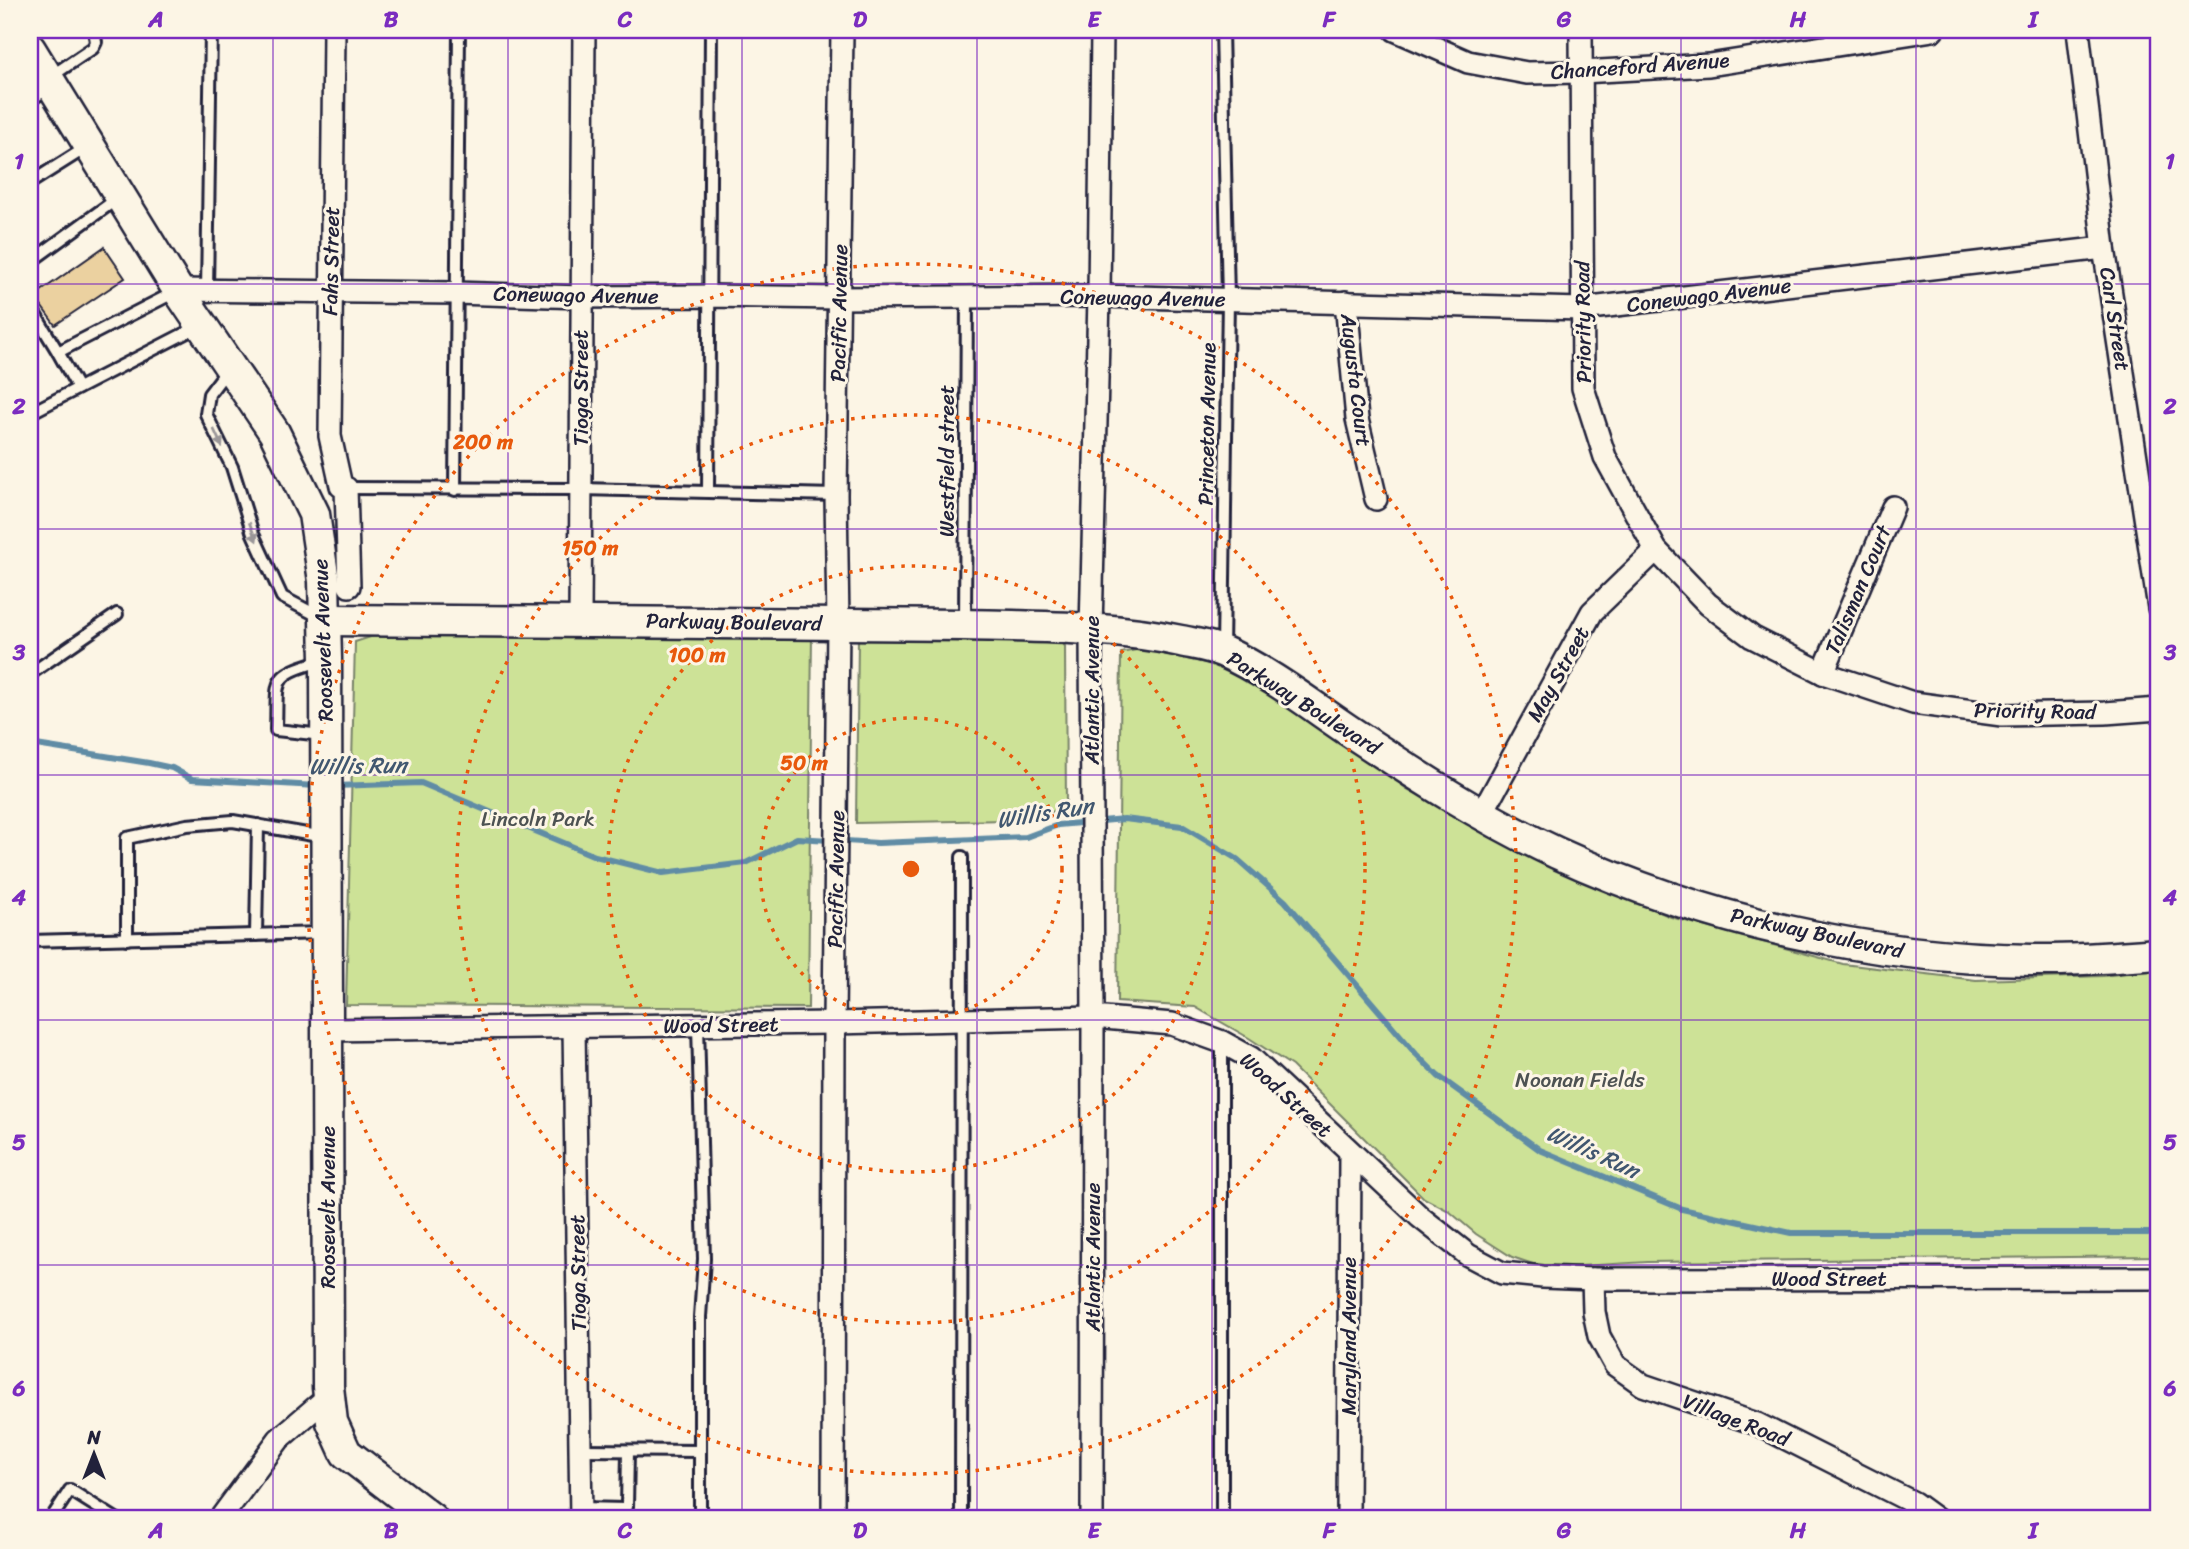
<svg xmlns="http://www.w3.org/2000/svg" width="2189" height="1549" font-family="Sriracha,sans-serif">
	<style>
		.green { fill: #cde297; stroke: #788269; stroke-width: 2 }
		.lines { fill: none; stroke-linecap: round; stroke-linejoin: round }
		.stream { stroke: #608ca5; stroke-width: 6 }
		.building { fill: #ebd1a0; stroke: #22223b; stroke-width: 2 }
		.lane-casing { stroke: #22223b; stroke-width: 16 }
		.street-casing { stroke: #22223b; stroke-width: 26 }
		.secondary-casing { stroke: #22223b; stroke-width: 35 }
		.lane { stroke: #fcf5e5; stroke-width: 10 }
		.street { stroke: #fcf5e5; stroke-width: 21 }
		.secondary { stroke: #fcf5e5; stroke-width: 30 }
		.oneway { fill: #9a9698 }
		.grid { fill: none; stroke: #7b2cbf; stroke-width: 2; stroke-opacity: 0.55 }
		.ring { fill: none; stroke: #e8590c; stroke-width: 3.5; stroke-dasharray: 3.5 7 }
		.labels { text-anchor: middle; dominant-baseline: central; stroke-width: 6; stroke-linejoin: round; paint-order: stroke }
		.street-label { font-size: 21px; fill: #22223b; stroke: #fcf5e5 }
		.park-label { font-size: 21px; fill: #4d5252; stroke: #fcf5e5 }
		.water-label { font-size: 23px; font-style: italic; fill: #415770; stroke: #fcf5e5 }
		.centre { fill: #e8590c; stroke: #fcf5e5; stroke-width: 3.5 }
		.ring-label { font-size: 21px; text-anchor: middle; font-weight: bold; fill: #e8590c; stroke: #fcf5e5; stroke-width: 6; stroke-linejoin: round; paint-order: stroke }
		.neatline { fill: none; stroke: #7b2cbf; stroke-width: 2.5 }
		.grid-label { font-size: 23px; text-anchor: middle; font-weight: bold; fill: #7b2cbf }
	</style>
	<rect width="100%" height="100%" fill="#fcf5e5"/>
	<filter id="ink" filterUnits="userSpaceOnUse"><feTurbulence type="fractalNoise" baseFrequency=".0143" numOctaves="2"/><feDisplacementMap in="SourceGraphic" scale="14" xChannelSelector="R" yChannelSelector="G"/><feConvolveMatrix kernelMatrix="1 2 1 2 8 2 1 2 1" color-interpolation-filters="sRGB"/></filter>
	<g filter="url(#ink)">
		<g class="green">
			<polygon points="386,632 812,633 808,1008 346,1005 355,642"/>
			<polygon points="1048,636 1065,646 1066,809 1008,820 856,823 858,638"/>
			<polygon points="1141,649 1229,668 1305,713 1407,789 1558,868 1671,917 1843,964 1976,980 2103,976 2159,969 2159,1256 1648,1262 1545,1268 1512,1257 1476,1234 1449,1211 1424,1198 1292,1066 1249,1038 1195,1007 1117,1002 1121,653"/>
		</g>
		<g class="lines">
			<g class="stream">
				<polyline points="30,744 149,763 172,768 192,779 317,786"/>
				<polyline points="335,786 421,783 595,856 663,873 746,863 797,838 878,843 1026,837 1058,825 1124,819 1182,826 1237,859 1285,901 1416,1054 1438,1076 1540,1150 1682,1209 1791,1233 2159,1233"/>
			</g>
		</g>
		<polygon class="building" points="104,247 125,278 55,325 34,296"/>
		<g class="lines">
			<g class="lane-casing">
				<g id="lane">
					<polyline points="1222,30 1228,299 1223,650"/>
					<polyline points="50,77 93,48 96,42 94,30"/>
					<polyline points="30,100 50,87"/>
					<polyline points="30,183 87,147"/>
					<polyline points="30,262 118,198"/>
					<polyline points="207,291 211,30"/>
					<polyline points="30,306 58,352 175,292"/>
					<polyline points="58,352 78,388"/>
					<polyline points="228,369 209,394 206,414 232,467 253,534 282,597 322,618"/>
					<polyline points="30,401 36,410 201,325"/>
					<polyline points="346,488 581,489 836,495"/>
					<polyline points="455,490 459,30"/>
					<polyline points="708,491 711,30"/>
					<polyline points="965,622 967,297"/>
					<polyline points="30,674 117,614"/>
					<path d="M 323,735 L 276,730 C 278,677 269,676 324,660"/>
					<polyline points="256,935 258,825"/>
					<polyline points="127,939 127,838 187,825 233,821 324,837"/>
					<polyline points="30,941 324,933"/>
					<polyline points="698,1025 704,1259 700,1317 700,1519"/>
					<polyline points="1222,1042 1222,1519"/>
					<polyline points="581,1450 700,1451"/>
					<polyline points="581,1508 625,1509 627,1507 628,1451"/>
					<polyline points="51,1519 70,1490 116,1519"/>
					<polyline points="961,1519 962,857"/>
				</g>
			</g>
			<g class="street-casing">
				<g id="street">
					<polyline points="334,30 330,436 341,486 346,488 349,586"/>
					<polyline points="1395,30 1468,62 1527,73 1581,72 1709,65 1933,30"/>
					<polyline points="1581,30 1583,388 1605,457 1656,550 1708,604 1752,637 1823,673 1913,703 2002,715 2105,713 2159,709"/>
					<polyline points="2078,30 2104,248 2159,608"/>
					<polyline points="178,290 455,293 582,297 708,296 839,298 1099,296 1582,309 2104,248"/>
					<polyline points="1346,302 1357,419 1376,499"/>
					<polyline points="580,620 584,30"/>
					<polyline points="1823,673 1893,507"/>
					<polyline points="1481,815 1592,612 1656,550"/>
					<polyline points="574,1027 581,1519"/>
					<polyline points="327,1030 834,1023 1093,1017 1172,1024 1222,1042 1251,1058 1420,1217 1468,1255 1502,1273 1543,1277 1593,1279 2159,1278"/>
					<polyline points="1593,1279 1594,1312 1599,1336 1615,1365 1643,1385 1757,1424 1914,1503 1936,1519"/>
					<polyline points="220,1519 279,1439 329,1396"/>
					<polyline points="833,1519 834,1023 838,623 836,495 842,30"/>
					<polyline points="1092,1519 1093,1017 1091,630 1099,296 1102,30"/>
					<polyline points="1348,1519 1350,1153"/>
				</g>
			</g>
			<g class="secondary-casing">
				<g id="secondary">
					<polyline points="30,49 178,290 274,432 314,514 324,581 326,659 328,1387 332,1422 346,1453 432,1519"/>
					<path d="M 326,620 L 965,625 C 1037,627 1111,626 1181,641 C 1195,644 1211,646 1224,652 C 1268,672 1308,703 1348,730 C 1416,775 1483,819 1557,853 C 1705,921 1869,958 2032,960 C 2074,961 2117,957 2159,954"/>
				</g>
			</g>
			<use href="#lane" class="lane"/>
			<use href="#street" class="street"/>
			<use href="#secondary" class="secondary"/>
		</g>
		<defs><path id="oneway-solid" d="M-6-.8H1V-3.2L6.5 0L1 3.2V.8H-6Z" transform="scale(1.75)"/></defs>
		<g class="oneway">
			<use href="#oneway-solid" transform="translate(218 438) rotate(65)"/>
			<use href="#oneway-solid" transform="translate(253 532) rotate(69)"/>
		</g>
	</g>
	<path class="grid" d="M 273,30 L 273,1519M 508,30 L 508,1519M 742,30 L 742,1519M 977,30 L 977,1519M 1212,30 L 1212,1519M 1446,30 L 1446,1519M 1681,30 L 1681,1519M 1916,30 L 1916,1519M 30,284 L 2159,284M 30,529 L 2159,529M 30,775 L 2159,775M 30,1020 L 2159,1020M 30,1265 L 2159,1265"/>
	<g class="ring">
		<circle cx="911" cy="869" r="151"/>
		<circle cx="911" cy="869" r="303"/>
		<circle cx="911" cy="869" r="454"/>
		<circle cx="911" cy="869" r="605"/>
	</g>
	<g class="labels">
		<g class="street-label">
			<text transform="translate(1640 66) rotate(-4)">Chanceford Avenue</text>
			<text transform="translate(331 261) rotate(-89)">Fahs Street</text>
			<text transform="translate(576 295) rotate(1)">Conewago Avenue</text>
			<text transform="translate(1709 295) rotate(-7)">Conewago Avenue</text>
			<text transform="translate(1143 298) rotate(1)">Conewago Avenue</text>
			<text transform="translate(839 313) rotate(-89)">Pacific Avenue</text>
			<text transform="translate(2115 319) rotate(81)">Carl Street</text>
			<text transform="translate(1583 322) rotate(-91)">Priority Road</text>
			<text transform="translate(1356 380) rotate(83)">Augusta Court</text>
			<text transform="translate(581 388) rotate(-90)">Tioga Street</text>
			<text transform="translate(1207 424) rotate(-89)">Princeton Avenue</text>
			<text transform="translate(947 461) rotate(-90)">Westfield street</text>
			<text transform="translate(1858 590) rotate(-67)">Talisman Court</text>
			<text transform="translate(734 622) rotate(1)">Parkway Boulevard</text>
			<text transform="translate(323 640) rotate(-92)">Roosevelt Avenue</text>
			<text transform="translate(1558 674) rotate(-61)">May Street</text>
			<text transform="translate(1092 690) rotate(-90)">Atlantic Avenue</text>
			<text transform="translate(1304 703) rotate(32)">Parkway Boulevard</text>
			<text transform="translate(2035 711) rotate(1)">Priority Road</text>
			<text transform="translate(836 879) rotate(-89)">Pacific Avenue</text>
			<text transform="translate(1817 933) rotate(12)">Parkway Boulevard</text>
			<text transform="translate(721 1025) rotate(-1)">Wood Street</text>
			<text transform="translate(1286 1095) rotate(42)">Wood Street</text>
			<text transform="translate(328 1207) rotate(-90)">Roosevelt Avenue</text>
			<text transform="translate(1093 1257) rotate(-90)">Atlantic Avenue</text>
			<text transform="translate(578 1273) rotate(-91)">Tioga Street</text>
			<text x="1829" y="1279">Wood Street</text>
			<text transform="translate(1349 1336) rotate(-90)">Maryland Avenue</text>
			<text transform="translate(1736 1420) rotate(21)">Village Road</text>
		</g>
		<g class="park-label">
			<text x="538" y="819">Lincoln Park</text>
			<text x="1580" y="1080">Noonan Fields</text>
		</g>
		<g class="water-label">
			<text transform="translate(358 766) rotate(-1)">Willis Run</text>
			<text transform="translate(1045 813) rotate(-9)">Willis Run</text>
			<text transform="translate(1593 1152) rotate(24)">Willis Run</text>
		</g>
	</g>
	<circle cx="911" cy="869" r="10" class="centre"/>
	<g class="ring-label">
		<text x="483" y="449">200 m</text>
		<text x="590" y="555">150 m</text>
		<text x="697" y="662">100 m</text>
		<text x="804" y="770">50 m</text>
	</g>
	<rect width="2189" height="1549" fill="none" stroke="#fcf5e5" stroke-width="77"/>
	<g transform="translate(94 1454)" stroke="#fcf5e5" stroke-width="5" paint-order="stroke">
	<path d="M0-5L12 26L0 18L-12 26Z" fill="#22223b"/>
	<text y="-10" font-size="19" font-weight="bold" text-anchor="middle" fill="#22223b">N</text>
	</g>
	<rect x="38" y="38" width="2112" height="1472" class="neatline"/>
	<g class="grid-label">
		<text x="156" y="27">A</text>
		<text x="391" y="27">B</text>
		<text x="625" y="27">C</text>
		<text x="860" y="27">D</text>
		<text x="1094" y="27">E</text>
		<text x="1329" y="27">F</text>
		<text x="1564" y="27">G</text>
		<text x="1798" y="27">H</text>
		<text x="2033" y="27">I</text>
		<text x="19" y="169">1</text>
		<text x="2170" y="169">1</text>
		<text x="19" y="414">2</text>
		<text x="2170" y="414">2</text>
		<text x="19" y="660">3</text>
		<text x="2170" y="660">3</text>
		<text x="19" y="905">4</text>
		<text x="2170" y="905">4</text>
		<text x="19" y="1150">5</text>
		<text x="2170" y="1150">5</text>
		<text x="19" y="1396">6</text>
		<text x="2170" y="1396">6</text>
		<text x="156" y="1538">A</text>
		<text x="391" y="1538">B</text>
		<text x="625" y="1538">C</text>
		<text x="860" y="1538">D</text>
		<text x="1094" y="1538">E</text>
		<text x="1329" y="1538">F</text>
		<text x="1564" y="1538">G</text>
		<text x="1798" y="1538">H</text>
		<text x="2033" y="1538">I</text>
	</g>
</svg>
